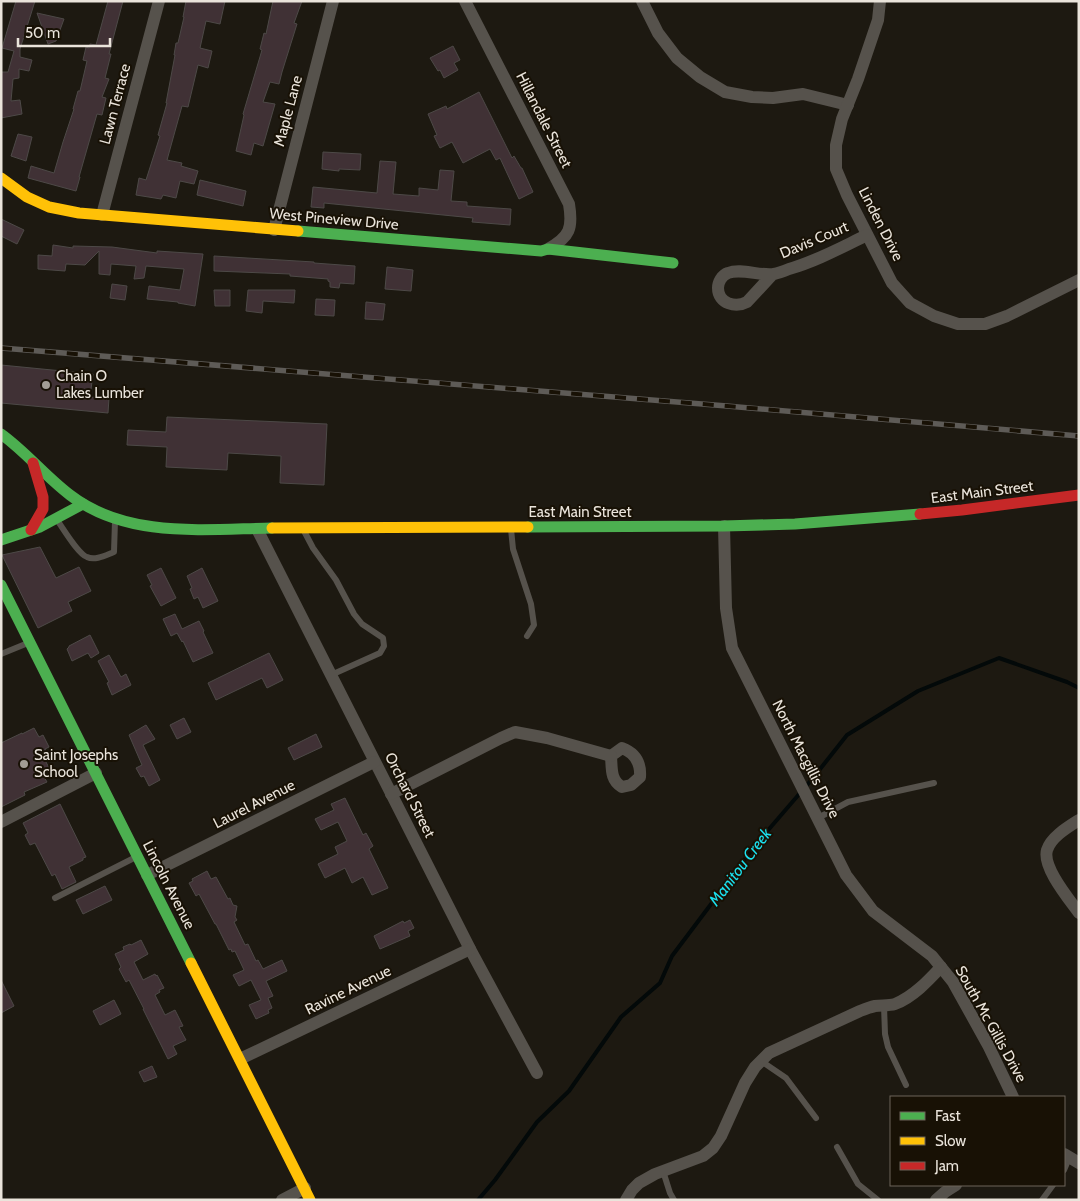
<svg xmlns="http://www.w3.org/2000/svg" width="1080" height="1201" font-family="Cabin,sans-serif">
	<style>
		.lines { fill: none; stroke-linecap: round; stroke-linejoin: round }
		.stream { stroke: #030909; stroke-width: 4 }
		.building { fill: #403135; stroke: #4d4947 }
		.lane { stroke: #56524c; stroke-width: 6 }
		.street { stroke: #56524c; stroke-width: 12 }
		.fast { stroke: #4caf50; stroke-width: 11 }
		.slow { stroke: #ffc107; stroke-width: 11 }
		.jam { stroke: #c62828; stroke-width: 11 }
		.rail-casing { stroke: #5e5b57; stroke-width: 5.5 }
		.rail { stroke: #181105; stroke-width: 4; stroke-dasharray: 11; stroke-linecap: butt }
		.poi-dot { fill: #a29d94; stroke: #181105; stroke-width: 2 }
		.labels { text-anchor: middle; dominant-baseline: central; stroke-width: 4; stroke-linejoin: round; paint-order: stroke }
		.street-label { font-size: 15px; fill: #eae4db; stroke: #181105 }
		.poi-label { font-size: 15px; fill: #eae4db; stroke: #181105; text-anchor: start }
		.water-label { font-size: 16px; font-style: italic; fill: #1ce1ef; stroke: #181105 }
	</style>
	<rect width="100%" height="100%" fill="#1d1911"/>
	<g class="lines">
		<polyline class="stream" points="478,1200 495,1180 537,1122 569,1091 621,1017 660,983 672,956 757,843 813,778 847,735 918,691 999,658 1067,682 1079,688"/>
	</g>
	<g class="building">
		<polygon points="16,1 35,1 20,49 20,57 32,60 29,71 19,69 19,78 13,79 11,101 20,100 22,114 1,118 1,72 8,72 14,51 2,48"/>
		<polygon points="108,1 123,1 109,54 111,54 105,78 109,79 102,97 106,98 102,115 97,114 79,177 80,177 76,191 28,178 31,166 54,173 63,142 74,109 73,109 78,91 80,91 87,61 83,60 86,47 89,48 90,44 96,45"/>
		<polygon points="186,1 225,1 220,24 206,21 200,48 212,51 208,68 198,65 188,107 182,106 167,160 182,163 181,166 198,171 194,184 180,181 176,198 163,195 161,199 136,195 139,178 146,180 160,136 158,135 167,103 166,103 175,55 174,55 176,43 178,43 184,17 183,17"/>
		<polygon points="273,1 302,1 294,23 297,24 282,72 279,84 270,82 263,102 275,104 263,146 254,143 251,155 236,151 244,115 243,114 262,50 260,49 264,33 266,34"/>
		<polygon points="37,13 64,19 56,41 48,44"/>
		<polygon points="453,46 460,60 454,63 458,70 444,78 440,70 438,71 430,58"/>
		<polygon points="479,92 512,158 514,156 521,168 522,168 533,192 519,199 500,158 496,160 490,149 463,163 452,142 440,148 434,136 437,135 428,114 446,106 447,109"/>
		<polygon points="18,134 32,137 26,161 11,156"/>
		<polygon points="323,152 361,154 360,170 339,169 339,171 322,169"/>
		<polygon points="380,161 396,162 393,194 419,196 419,188 438,190 440,170 454,171 451,201 467,202 467,206 511,209 510,225 472,222 473,218 324,203 324,208 311,207 313,187 377,193"/>
		<polygon points="200,180 246,191 243,206 197,195"/>
		<polygon points="1,219 24,230 17,244 1,236"/>
		<polygon points="53,245 73,248 73,246 112,247 157,253 157,251 203,254 195,306 178,303 178,302 147,299 149,286 180,290 184,269 146,266 144,278 134,279 136,266 111,264 110,275 99,274 99,251 85,265 66,264 65,271 38,269 38,255 52,256"/>
		<polygon points="214,256 314,262 314,263 355,266 354,284 340,283 339,288 330,287 330,282 328,281 328,279 290,276 290,274 214,271"/>
		<polygon points="387,267 413,270 411,291 385,289"/>
		<polygon points="112,284 127,286 125,300 110,298"/>
		<polygon points="214,290 230,290 230,306 215,306"/>
		<polygon points="248,290 295,290 294,303 263,301 262,313 246,311"/>
		<polygon points="316,299 335,300 334,316 315,315"/>
		<polygon points="366,302 385,304 383,320 365,319"/>
		<polygon points="1,365 93,374 90,397 109,398 108,413 1,403"/>
		<polygon points="167,417 327,424 324,485 280,483 281,456 228,453 227,470 166,467 167,447 127,445 128,430 166,432"/>
		<polygon points="40,547 56,578 79,567 91,591 68,602 72,611 38,628 2,555"/>
		<polygon points="161,568 176,598 161,606 150,586 152,585 147,575"/>
		<polygon points="202,568 218,601 203,608 198,597 194,599 190,589 192,588 187,576"/>
		<polygon points="175,614 182,629 199,621 204,631 203,632 213,653 193,662 183,641 182,642 177,633 171,636 163,619"/>
		<polygon points="90,635 99,653 91,658 88,653 72,661 67,649 69,647 69,646"/>
		<polygon points="269,653 283,680 267,688 262,678 216,700 208,683"/>
		<polygon points="109,655 121,677 126,674 131,685 112,695 107,683 109,682 98,661"/>
		<polygon points="184,718 191,732 177,739 170,725"/>
		<polygon points="146,725 155,739 143,745 160,780 149,786 144,776 141,777 136,768 142,765 129,735"/>
		<polygon points="34,728 39,737 43,735 49,747 45,749 49,758 45,760 49,768 41,772 47,782 24,792 25,795 1,807 1,743 22,733 22,734"/>
		<polygon points="316,734 322,747 294,760 288,748"/>
		<polygon points="345,798 363,835 366,833 373,846 369,849 388,888 372,895 363,877 352,883 345,868 325,878 318,864 338,854 335,847 347,841 338,822 321,830 315,819 334,810 331,804"/>
		<polygon points="60,804 86,857 83,858 83,860 69,867 76,882 62,889 55,874 52,876 35,843 30,845 25,835 28,833 23,823"/>
		<polygon points="207,871 211,879 216,877 228,899 230,898 233,905 237,906 235,917 237,920 234,922 245,945 248,944 256,961 258,960 263,969 282,960 287,971 266,981 273,996 268,998 272,1008 268,1010 269,1013 256,1019 249,1005 261,1000 251,980 239,986 233,975 244,970 235,951 232,952 231,949 229,950 216,924 215,924 199,894 196,896 189,883 193,881 192,879"/>
		<polygon points="105,886 112,900 83,914 76,900"/>
		<polygon points="410,920 414,928 408,931 410,936 380,949 374,936 403,921 404,923"/>
		<polygon points="141,940 148,954 134,962 143,980 155,974 156,976 157,975 164,988 159,990 160,992 155,995 165,1015 175,1010 183,1026 179,1027 186,1040 173,1046 177,1054 168,1059 143,1009 144,1009 129,980 126,982 119,969 121,967 115,954 124,950 123,947 130,944 131,945"/>
		<polygon points="1,980 14,1006 1,1013"/>
		<polygon points="114,1000 121,1014 100,1025 93,1011"/>
		<polygon points="152,1066 157,1077 144,1082 139,1072"/>
	</g>
	<g class="lines">
		<g class="lane">
			<path d="M 57,520 C 63,528 78,554 87,557 C 95,561 106,555 114,552 L 115,521"/>
			<polyline points="303,529 313,548 336,580 354,614 362,624 383,638 384,646 380,653 331,675"/>
			<polyline points="511,529 513,549 531,604 534,625 527,636"/>
			<polyline points="1,654 28,643"/>
			<polyline points="818,818 848,802 934,783"/>
			<polyline points="55,898 136,857"/>
			<polyline points="884,1006 885,1034 888,1047 906,1085"/>
			<polyline points="761,1061 786,1078 816,1118"/>
			<polyline points="837,1147 858,1184 878,1200"/>
			<polyline points="1064,1170 1069,1158"/>
			<polyline points="663,1171 670,1193 674,1200"/>
			<polyline points="1042,1200 1053,1185"/>
		</g>
		<g class="street">
			<path d="M 465,1 L 569,204 C 573,228 570,237 548,249"/>
			<polyline points="642,1 658,33 677,58 700,77 725,92 752,97 773,98 803,94 848,105"/>
			<polyline points="880,1 878,20 858,79 842,119 836,145 836,169 847,195 892,283 910,303 934,316 958,324 985,324 1007,316 1079,280"/>
			<polyline points="102,215 159,1"/>
			<polyline points="274,230 333,1"/>
			<path d="M 773,274 L 747,302 C 736,308 718,304 718,288 C 718,282 722,275 728,273 C 741,268 760,276 774,274 C 779,273 784,271 789,269 C 817,261 842,247 867,235"/>
			<polyline points="724,526 726,608 732,648 846,875 873,911 932,956 953,982 988,1045 1013,1097"/>
			<polyline points="257,529 470,949 537,1073"/>
			<path d="M 622,748 C 635,753 641,763 640,777 L 631,785 L 622,787 C 610,780 612,768 611,756 Z"/>
			<polyline points="391,794 501,738 515,732 547,738 611,756"/>
			<path d="M 1079,820 C 1068,827 1051,837 1047,850 C 1042,867 1069,899 1079,913"/>
			<polyline points="1,822 96,773"/>
			<polyline points="147,875 374,762"/>
			<polyline points="240,1059 470,949"/>
			<polyline points="1064,1154 1079,1163"/>
			<polyline points="282,1200 305,1188"/>
			<path d="M 626,1200 L 632,1190 L 639,1183 L 655,1174 L 703,1156 L 713,1148 L 721,1136 L 745,1083 L 755,1067 L 769,1053 L 860,1011 C 865,1009 870,1007 875,1006 C 882,1005 888,1006 895,1004 C 913,997 928,981 941,967"/>
			<polyline points="936,1200 945,1192 956,1185"/>
		</g>
		<g class="fast">
			<polyline points="298,231 541,251 548,249 673,263"/>
			<path d="M 1,434 C 26,452 45,476 70,495 C 127,539 205,529 272,528"/>
			<polyline points="528,527 724,526 795,524 920,514"/>
			<polyline points="1,540 40,527 83,504"/>
			<polyline points="1,585 191,963"/>
		</g>
		<g class="slow">
			<polyline points="1,178 27,197 49,207 79,213 298,231"/>
			<polyline points="272,528 528,527"/>
			<polyline points="191,963 310,1200"/>
		</g>
		<g class="jam">
			<polyline points="920,514 962,510 1079,495"/>
			<polyline points="31,530 43,509 43,497 33,463"/>
		</g>
		<g class="rail-casing">
			<polyline id="rail" points="1,348 727,406 1079,436"/>
		</g>
		<use href="#rail" class="rail"/>
	</g>
	<g class="poi-dot">
		<circle cx="46" cy="385" r="5"/>
		<circle cx="24" cy="764" r="5"/>
	</g>
	<g class="labels">
		<g class="street-label">
			<text transform="translate(115 104) rotate(-75)">Lawn Terrace</text>
			<text transform="translate(288 111) rotate(-75)">Maple Lane</text>
			<text transform="translate(544 120) rotate(63)">Hillandale Street</text>
			<text transform="translate(334 219) rotate(5)">West Pineview Drive</text>
			<text transform="translate(881 224) rotate(63)">Linden Drive</text>
			<text transform="translate(814 240) rotate(-23)">Davis Court</text>
			<text transform="translate(982 492) rotate(-7)">East Main Street</text>
			<text x="580" y="512">East Main Street</text>
			<text transform="translate(806 759) rotate(63)">North Macgillis Drive</text>
			<text transform="translate(410 795) rotate(63)">Orchard Street</text>
			<text transform="translate(254 804) rotate(-27)">Laurel Avenue</text>
			<text transform="translate(169 885) rotate(63)">Lincoln Avenue</text>
			<text transform="translate(348 990) rotate(-26)">Ravine Avenue</text>
			<text transform="translate(991 1024) rotate(61)">South Mc Gillis Drive</text>
		</g>
		<g class="poi-label">
			<text x="56" y="376">Chain O<tspan x="56" dy="17">Lakes Lumber</tspan></text>
			<text x="34" y="755">Saint Josephs<tspan x="34" dy="17">School</tspan></text>
		</g>
		<g class="water-label">
			<text transform="translate(740 867) rotate(-53)">Manitou Creek</text>
		</g>
	</g>
	<rect width="1080" height="1201" fill="none" stroke="#eae4db" stroke-width="5"/>
	<rect x="890" y="1096" width="175" height="90" fill="#181105" stroke="#6c655b"/>
	<rect x="900" y="1112" width="25" height="8" fill="#4caf50" stroke="#6c655b"/>
	<text x="935" y="1121" font-size="15" fill="#eae4db">Fast</text>
	<rect x="900" y="1137" width="25" height="8" fill="#ffc107" stroke="#6c655b"/>
	<text x="935" y="1146" font-size="15" fill="#eae4db">Slow</text>
	<rect x="900" y="1162" width="25" height="8" fill="#c62828" stroke="#6c655b"/>
	<text x="935" y="1171" font-size="15" fill="#eae4db">Jam</text>
	<path d="M18 38v8h92v-8" fill="none" stroke="#eae4db" stroke-width="2.5"/>
	<text x="25" y="38" font-size="15" fill="#eae4db" stroke="#181105" stroke-width="4" paint-order="stroke">50 m</text>
</svg>
